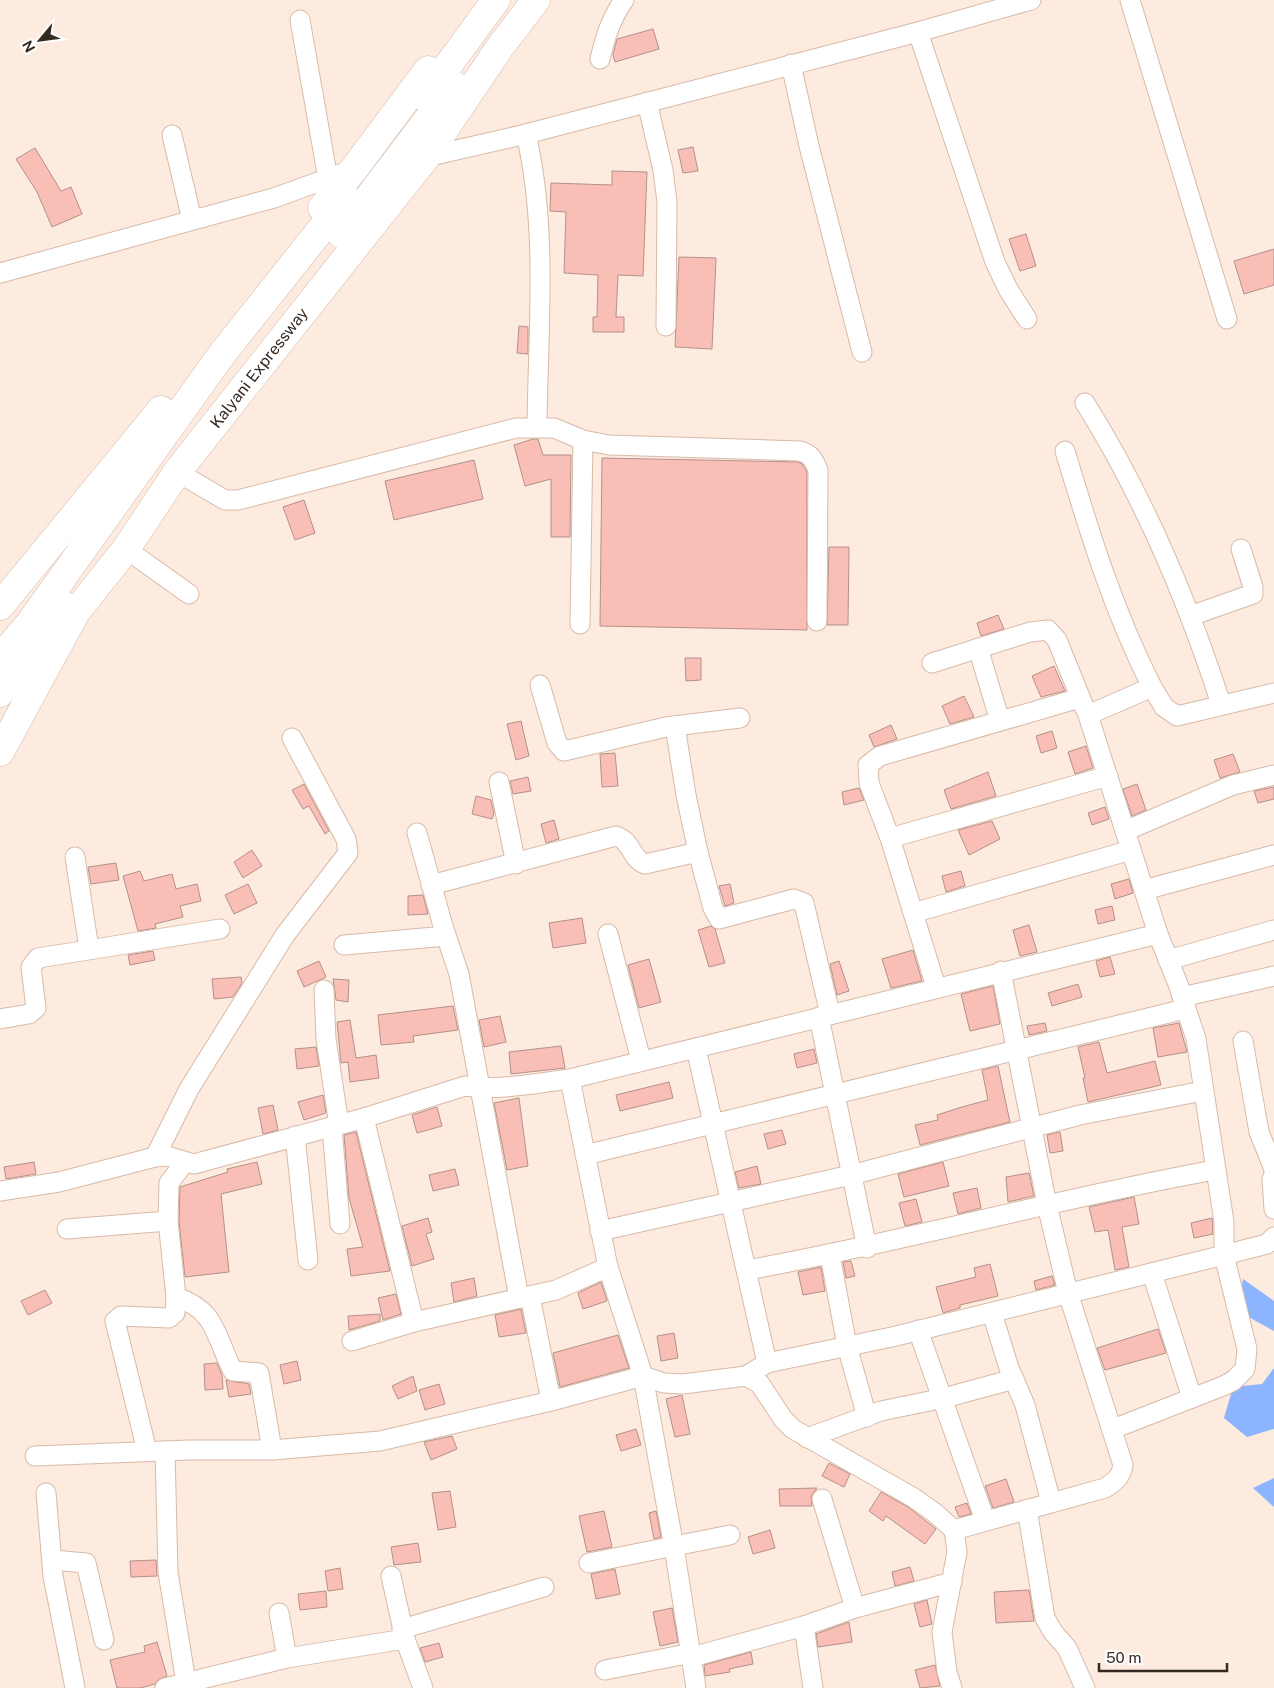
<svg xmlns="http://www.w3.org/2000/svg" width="1274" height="1688" font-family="'Public Sans',sans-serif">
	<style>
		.water { fill: #8db4fe }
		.building { fill: #f9beb5; stroke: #b3918b }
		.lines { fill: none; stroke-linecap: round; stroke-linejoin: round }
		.minor-casing { stroke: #d7baa7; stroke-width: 21 }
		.highway-casing { stroke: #d7baa7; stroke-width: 29 }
		.minor { stroke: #fff; stroke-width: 19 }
		.highway { stroke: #fff; stroke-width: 28 }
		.labels { text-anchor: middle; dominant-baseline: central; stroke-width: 4; stroke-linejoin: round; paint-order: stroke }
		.street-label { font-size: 16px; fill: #352a22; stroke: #fff }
	</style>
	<rect width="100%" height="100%" fill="#feebe0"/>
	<g class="water">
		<polygon points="1243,1279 1274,1301 1274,1331 1238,1311"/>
		<polygon points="1274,1368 1274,1429 1247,1437 1224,1418 1233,1387 1262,1384"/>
		<polygon points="1274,1478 1274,1507 1253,1488"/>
	</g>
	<g class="building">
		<polygon points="653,29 659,49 615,62 613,55 617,39"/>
		<polygon points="693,147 698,171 683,173 678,150"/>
		<polygon points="35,148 61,191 71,187 82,214 52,227 37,192 16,159"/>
		<polygon points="612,171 647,172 643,276 618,275 616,317 624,317 624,332 593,332 593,317 597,317 598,275 564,273 566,212 550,211 551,183 612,185"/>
		<polygon points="1026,234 1036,266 1020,271 1009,239"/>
		<polygon points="1274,249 1274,285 1244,294 1234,261"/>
		<polygon points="679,257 716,258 712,349 675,347"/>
		<polygon points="519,326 528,327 528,354 517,353"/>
		<polygon points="533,439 538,439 543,455 571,455 570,537 551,537 551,479 525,486 514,445"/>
		<polygon points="602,458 798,462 802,464 807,472 807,630 600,626"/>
		<polygon points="474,460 483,499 394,520 385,481"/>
		<polygon points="304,500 315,533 295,540 283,507"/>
		<polygon points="829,547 849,547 848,625 827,625"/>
		<polygon points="998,615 1004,629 981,636 977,623"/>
		<polygon points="685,658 701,658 701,680 686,681"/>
		<polygon points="1054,666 1065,691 1041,697 1032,676"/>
		<polygon points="964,696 974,717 950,724 942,706"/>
		<polygon points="521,721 529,756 516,760 507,724"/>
		<polygon points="891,725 897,739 874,747 869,735"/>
		<polygon points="1052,731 1057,748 1041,753 1036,736"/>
		<polygon points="1086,746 1093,768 1075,774 1068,752"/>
		<polygon points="615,753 618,786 602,787 600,754"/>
		<polygon points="1233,754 1240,772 1220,778 1214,760"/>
		<polygon points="988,772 996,796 951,809 944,790"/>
		<polygon points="528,777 531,791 513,794 510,781"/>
		<polygon points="304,784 329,831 325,834 309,806 303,809 292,790"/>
		<polygon points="1137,784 1146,810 1132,816 1123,789"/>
		<polygon points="1274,787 1274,799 1258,803 1254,791"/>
		<polygon points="859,788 864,800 844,805 842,792"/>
		<polygon points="476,796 491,800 494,813 492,819 472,814"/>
		<polygon points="1105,807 1109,819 1092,825 1088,813"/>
		<polygon points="554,820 559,839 546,843 541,824"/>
		<polygon points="992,821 1000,839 969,855 958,830"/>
		<polygon points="252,850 262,866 243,878 234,862"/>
		<polygon points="116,863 119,880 91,884 88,867"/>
		<polygon points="140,871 144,881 172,874 176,889 197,884 201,901 180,906 183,917 155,924 156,928 138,931 123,876"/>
		<polygon points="961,871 965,886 946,892 942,876"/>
		<polygon points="1129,879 1133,893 1115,899 1111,884"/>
		<polygon points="248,884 257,903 234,914 225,895"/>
		<polygon points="730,884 734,903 725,906 719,886"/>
		<polygon points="423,895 428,914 408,915 408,896"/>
		<polygon points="1112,906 1115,920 1098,924 1095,910"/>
		<polygon points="582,918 586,943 553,948 549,923"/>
		<polygon points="1029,925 1037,952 1020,956 1013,930"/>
		<polygon points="711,926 715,929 725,963 709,967 698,930"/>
		<polygon points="913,950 922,981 891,988 882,959"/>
		<polygon points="153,951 155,960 130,965 128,955"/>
		<polygon points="1110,957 1115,974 1100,977 1096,961"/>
		<polygon points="649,959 661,1002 639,1008 628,965"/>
		<polygon points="319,961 326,977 304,987 297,971"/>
		<polygon points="839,961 849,991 837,995 830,964"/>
		<polygon points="241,977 242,983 233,997 214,999 212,979"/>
		<polygon points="333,979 349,980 348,1002 336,1000"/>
		<polygon points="1078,984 1082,997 1052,1006 1048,993"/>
		<polygon points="993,986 1000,1024 970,1031 961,994"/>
		<polygon points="453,1006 458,1030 413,1036 414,1042 381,1045 378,1015"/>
		<polygon points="500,1016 506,1042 484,1047 479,1020"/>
		<polygon points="350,1020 356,1058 376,1055 379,1078 350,1082 348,1062 341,1063 337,1022"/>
		<polygon points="1045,1023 1047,1031 1029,1035 1027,1026"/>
		<polygon points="1179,1023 1187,1052 1158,1057 1153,1028"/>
		<polygon points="1099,1042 1107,1073 1155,1061 1161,1085 1088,1102 1083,1078 1085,1078 1078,1047"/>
		<polygon points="561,1046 565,1068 511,1074 509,1052"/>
		<polygon points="316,1047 319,1066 297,1069 295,1049"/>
		<polygon points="814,1049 817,1063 797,1068 794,1054"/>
		<polygon points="998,1066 1010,1122 920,1145 915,1125 938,1120 937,1115 962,1107 988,1100 982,1070"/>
		<polygon points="669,1082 673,1098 620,1111 616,1095"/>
		<polygon points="323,1095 326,1113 304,1120 298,1102"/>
		<polygon points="519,1098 528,1166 507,1170 494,1103"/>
		<polygon points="273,1105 278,1130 263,1134 258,1108"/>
		<polygon points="437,1107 442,1126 417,1133 412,1115"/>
		<polygon points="782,1130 786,1144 768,1149 764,1134"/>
		<polygon points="356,1132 390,1271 351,1276 347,1249 363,1247 349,1198 344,1135"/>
		<polygon points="1060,1132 1063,1151 1050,1153 1047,1135"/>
		<polygon points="34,1162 36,1174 6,1179 4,1167"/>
		<polygon points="257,1162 262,1184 221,1194 229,1272 185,1277 179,1221 180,1187 228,1172 227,1169"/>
		<polygon points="943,1162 949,1186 904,1197 898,1174"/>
		<polygon points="757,1166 761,1184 739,1188 735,1172"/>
		<polygon points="455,1169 459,1185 433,1191 429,1175"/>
		<polygon points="1029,1173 1034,1196 1008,1202 1006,1177"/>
		<polygon points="977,1188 981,1208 958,1214 953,1193"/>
		<polygon points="1134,1197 1139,1224 1122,1227 1129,1267 1115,1270 1108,1230 1095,1232 1089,1207"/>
		<polygon points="916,1199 922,1222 905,1226 899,1203"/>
		<polygon points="428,1218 432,1232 426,1234 434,1259 412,1266 402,1226"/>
		<polygon points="1212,1218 1213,1234 1194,1238 1191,1223"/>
		<polygon points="851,1261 855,1276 846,1278 843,1262"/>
		<polygon points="990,1264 998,1296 960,1305 960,1308 943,1313 936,1287 976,1277 974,1268"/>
		<polygon points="821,1267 825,1291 803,1295 798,1272"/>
		<polygon points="1052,1276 1055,1285 1036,1290 1034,1281"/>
		<polygon points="474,1278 477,1296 454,1302 451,1283"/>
		<polygon points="601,1282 607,1301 583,1309 578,1293"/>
		<polygon points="45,1290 52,1303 28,1315 21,1301"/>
		<polygon points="396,1294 401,1314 383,1320 378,1298"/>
		<polygon points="521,1309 526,1333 499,1337 495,1315"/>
		<polygon points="380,1314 380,1321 349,1330 348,1316"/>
		<polygon points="1158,1329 1166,1353 1105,1370 1097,1348"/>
		<polygon points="674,1333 678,1358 661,1361 657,1336"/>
		<polygon points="618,1335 629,1368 560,1387 553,1353"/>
		<polygon points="297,1361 301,1380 284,1384 280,1365"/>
		<polygon points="217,1363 222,1375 223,1389 205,1390 204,1364"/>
		<polygon points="413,1376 417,1391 398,1399 392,1386"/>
		<polygon points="226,1380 249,1384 251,1394 229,1397"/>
		<polygon points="439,1384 445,1404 425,1410 419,1390"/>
		<polygon points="682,1395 690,1434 675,1437 666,1399"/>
		<polygon points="636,1429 641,1445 621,1451 616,1435"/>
		<polygon points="452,1436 457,1449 431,1460 424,1442"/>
		<polygon points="829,1463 850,1474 844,1487 822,1476"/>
		<polygon points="1006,1479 1014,1502 993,1508 985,1486"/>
		<polygon points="817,1488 811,1496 812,1506 780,1506 779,1489"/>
		<polygon points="450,1491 456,1527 438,1530 432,1493"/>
		<polygon points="881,1492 908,1507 936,1529 925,1544 886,1516 883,1521 869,1511"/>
		<polygon points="967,1503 971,1514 959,1517 955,1507"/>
		<polygon points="604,1511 612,1547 587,1552 579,1516"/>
		<polygon points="656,1511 661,1537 654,1539 649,1513"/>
		<polygon points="770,1530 775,1548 753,1554 748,1537"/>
		<polygon points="418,1543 421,1562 394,1565 391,1547"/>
		<polygon points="156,1560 157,1576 131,1577 130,1561"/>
		<polygon points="910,1567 914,1581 895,1586 892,1572"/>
		<polygon points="340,1568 343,1589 328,1591 325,1571"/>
		<polygon points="615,1569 620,1594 596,1599 591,1574"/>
		<polygon points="1029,1590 1034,1621 996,1623 994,1592"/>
		<polygon points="326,1591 327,1607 300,1610 298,1594"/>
		<polygon points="927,1600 932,1624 920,1627 914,1604"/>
		<polygon points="672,1608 678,1642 660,1646 653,1612"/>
		<polygon points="849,1622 852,1642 818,1647 816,1634"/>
		<polygon points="157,1642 167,1676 158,1680 155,1684 141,1688 117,1688 110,1660 145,1652 144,1646"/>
		<polygon points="439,1643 443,1657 425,1662 420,1648"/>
		<polygon points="751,1652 753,1664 729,1669 730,1672 705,1676 704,1665"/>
		<polygon points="935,1665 940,1686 920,1688 915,1670"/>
	</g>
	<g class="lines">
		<g class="minor-casing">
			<g id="minor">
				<polyline points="1130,0 1227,319"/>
				<polyline points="300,20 328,179"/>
				<polyline points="918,32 995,262 1008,289 1027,319"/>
				<path d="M 600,59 C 605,38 611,18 624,0"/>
				<polyline points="791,64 809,146 862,352"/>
				<polyline points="647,102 663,170 667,202 666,326"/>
				<path d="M 526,134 C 548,227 538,331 537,426"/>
				<polyline points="172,135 192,220"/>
				<polyline points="426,157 526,134 918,32 1031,0"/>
				<polyline points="0,273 274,198 351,170"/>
				<path d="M 1085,403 C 1144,497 1187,599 1221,704"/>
				<path d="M 1065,451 C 1090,534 1113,610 1152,687"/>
				<path d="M 177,472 L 225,500 L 238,500 L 516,428 L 554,428 L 583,440 L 609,445 L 800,451 C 811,454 814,460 818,470 L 817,621"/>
				<polyline points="126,549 189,594"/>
				<polyline points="1190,616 1253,594 1253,587 1241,549"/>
				<polyline points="580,624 583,440"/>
				<polyline points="978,648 1000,721"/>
				<polyline points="932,663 1030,632 1048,630 1057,640 1085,709"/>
				<polyline points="540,685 557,743 564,751 666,727 740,718"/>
				<polyline points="675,726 686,795 698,852"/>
				<polyline points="499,782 516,864"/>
				<polyline points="1125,831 1233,785 1274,775"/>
				<polyline points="417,833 443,926 459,974 519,1298"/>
				<polyline points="890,838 1108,776"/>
				<polyline points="75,857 89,949"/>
				<path d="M 431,885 L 616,836 C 632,841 631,859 645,864 L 698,852 L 713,908 L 719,919 L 794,899 L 804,903 L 830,1014"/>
				<polyline points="1144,890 1274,855"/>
				<polyline points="913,913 1131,850"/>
				<polyline points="608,934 641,1060"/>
				<polyline points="344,945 446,936"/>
				<polyline points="1168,960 1274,930"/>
				<polyline points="936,987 890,838 869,783 868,765 880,756 1080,698"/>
				<polyline points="324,990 326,1039 339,1125"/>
				<polyline points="1182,997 1274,976"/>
				<polyline points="819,1017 867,1248"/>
				<polyline points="0,1019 29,1014 36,1008 31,967 38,958 220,929"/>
				<polyline points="1243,1041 1259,1132 1274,1169"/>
				<polyline points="696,1048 767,1363"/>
				<polyline points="570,1079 608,1267"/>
				<polyline points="364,1118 414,1322"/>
				<polyline points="332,1127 340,1224"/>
				<polyline points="295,1136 308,1260"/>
				<polyline points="585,1155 1185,1009"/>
				<polyline points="155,1157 189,1089 285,935 348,853 346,839 292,738"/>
				<polyline points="1274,1174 1272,1179 1274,1209"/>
				<path d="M 0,1191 L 59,1182 L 155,1157 L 167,1156 L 194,1164 L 364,1118 L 465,1086 C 499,1091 536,1083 570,1079 L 1158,934 L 1088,715 L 1152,687 L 1164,707 L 1177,716 L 1274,693"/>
				<polyline points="168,1221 169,1183 185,1162"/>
				<path d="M 67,1229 L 168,1221 L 176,1297 C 217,1310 215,1337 233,1371 L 259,1373 L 272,1450"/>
				<polyline points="600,1231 851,1175 1080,1115 1203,1091"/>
				<polyline points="830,1255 847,1346 867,1417"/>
				<path d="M 747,1270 C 904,1242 1058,1198 1215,1170"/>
				<polyline points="1152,1273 1192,1398"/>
				<polyline points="530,1296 551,1401"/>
				<polyline points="992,1313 1009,1368 1025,1405 1051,1502"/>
				<polyline points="918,1330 985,1520"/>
				<polyline points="352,1341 414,1322 556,1290 608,1267 643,1376 664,1383 683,1384 746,1376 760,1384 783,1419 793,1429 914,1498 935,1513 954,1530 957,1552 942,1632 947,1672 952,1688"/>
				<polyline points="746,1376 767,1363 892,1337 1224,1255 1224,1222 1196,1039 1178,984 1158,934"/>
				<polyline points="1113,1429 1223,1386 1233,1381 1245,1369 1247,1349 1224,1255 1267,1244 1274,1237"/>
				<polyline points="807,1438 881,1411 944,1398 1014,1379"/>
				<polyline points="147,1451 115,1321 121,1316 169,1318 175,1313 176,1297"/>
				<polyline points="165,1451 168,1572 186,1682"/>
				<polyline points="35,1456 189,1450 272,1450 380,1441 551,1401 643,1376 675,1553 696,1688"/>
				<polyline points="46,1493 53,1576 75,1688"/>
				<polyline points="822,1499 855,1608 952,1582"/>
				<polyline points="1027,1509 1045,1618 1053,1632 1067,1648 1085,1688"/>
				<path d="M 954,1530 L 1105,1488 C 1115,1482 1121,1477 1123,1465 L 1068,1293 L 1047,1205 L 1001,971"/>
				<polyline points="52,1560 86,1563 104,1640"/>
				<polyline points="589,1563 730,1535"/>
				<polyline points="391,1576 405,1639 423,1688"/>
				<polyline points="279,1613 287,1658"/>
				<polyline points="804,1626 813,1688"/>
				<polyline points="402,1629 544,1587"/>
				<polyline points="692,1657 804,1626 855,1608"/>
				<polyline points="605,1670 692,1653"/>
				<polyline points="165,1688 287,1658 405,1639"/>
			</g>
		</g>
		<g class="highway-casing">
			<g id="highway">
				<polyline points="425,97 496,0"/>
				<polyline points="322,208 354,169 428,70"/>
				<polyline points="341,234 454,85"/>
				<polyline points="0,606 161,410"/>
				<polyline points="0,658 30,623 222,354 346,198"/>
				<polyline points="0,693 64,605"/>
				<polyline points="0,752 76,612 126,549 177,472 426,157 500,47 536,0"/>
			</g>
		</g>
		<use href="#minor" class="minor"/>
		<use href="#highway" class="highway"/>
	</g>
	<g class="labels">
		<g class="street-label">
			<text transform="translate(259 368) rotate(-52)">Kalyani Expressway</text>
		</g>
	</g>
	<g transform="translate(40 40) rotate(241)" stroke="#ffffff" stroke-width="4" paint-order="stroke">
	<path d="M0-4L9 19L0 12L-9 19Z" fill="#352a22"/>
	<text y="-8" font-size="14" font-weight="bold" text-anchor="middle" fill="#352a22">N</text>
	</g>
	<path d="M1099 1663v8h128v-8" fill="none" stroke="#352a22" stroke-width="2.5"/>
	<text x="1106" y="1663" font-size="15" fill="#352a22" stroke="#ffffff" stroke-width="4" paint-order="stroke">50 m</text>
</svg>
